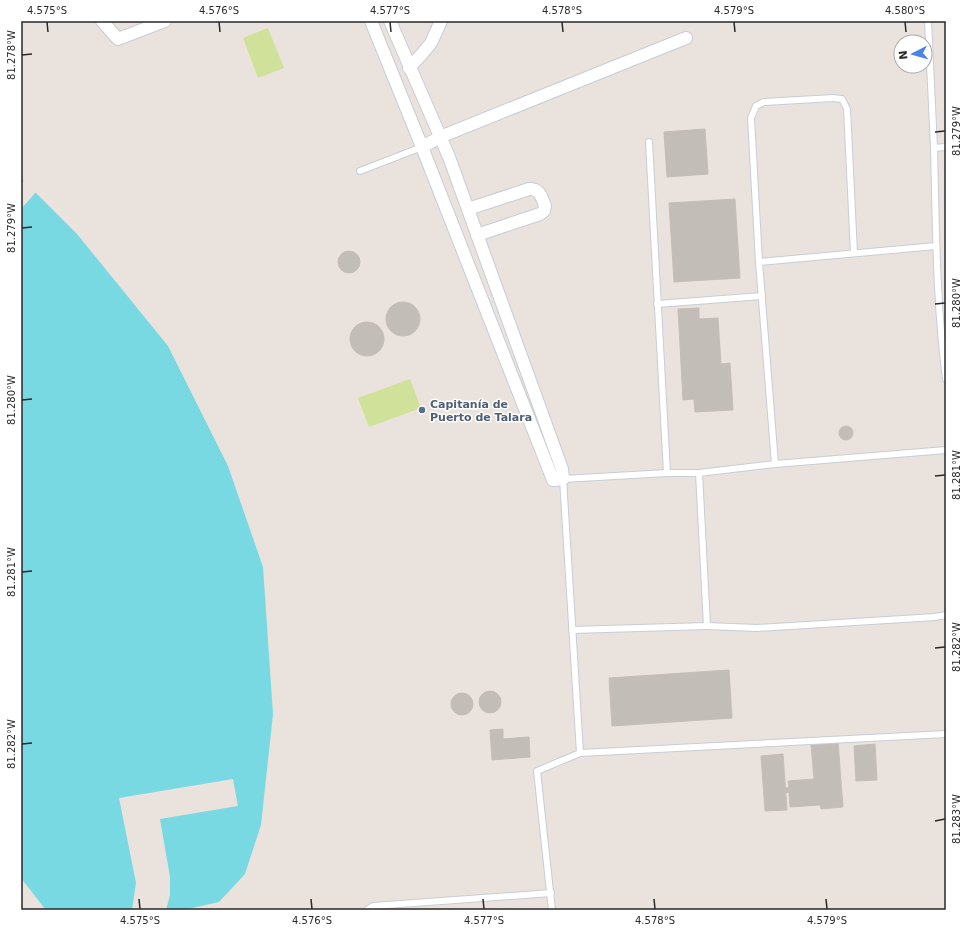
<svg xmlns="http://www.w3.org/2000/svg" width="967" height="931" font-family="'DejaVu Sans',sans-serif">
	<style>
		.pitch { fill: #d0e29a }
		.water { fill: #78d9e3 }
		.pier { fill: #eae2dc }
		.building { fill: #c3bdb8; stroke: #c5bdb6 }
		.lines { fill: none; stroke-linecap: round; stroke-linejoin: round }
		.lane-casing { stroke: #c8cdd6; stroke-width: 8 }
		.street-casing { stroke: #c8cdd6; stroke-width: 14 }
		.lane { stroke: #fff; stroke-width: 6 }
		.street { stroke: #fff; stroke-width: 12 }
		.ticks { fill: none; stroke: #292929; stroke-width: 1.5 }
		.service-dot { fill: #5c6f8a; stroke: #fff; stroke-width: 1.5 }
		.labels { text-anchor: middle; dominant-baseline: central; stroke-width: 3; stroke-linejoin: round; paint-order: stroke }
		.service-label { font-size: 11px; font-weight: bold; fill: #4e5e75; stroke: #fff; text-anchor: start }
		.neatline { fill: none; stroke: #292929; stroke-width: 1.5 }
		.ticks-label { font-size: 10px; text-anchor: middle; fill: #292929 }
	</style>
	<rect width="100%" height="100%" fill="#eae2dc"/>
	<g class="pitch">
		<polygon points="268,28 284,68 258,78 243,38"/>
		<polygon points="410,379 421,408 369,427 358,398"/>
	</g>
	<polygon class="water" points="21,178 77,234 168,346 228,466 263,567 273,714 261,825 245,874 219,902 183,910 21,910"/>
	<g class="pier">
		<polygon points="25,179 37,191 21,209 21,184"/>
		<polygon points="233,779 238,806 160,819 170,877 170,895 166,910 132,910 136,883 119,798"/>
		<polygon points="21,878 45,909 46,910 21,910"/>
	</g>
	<g class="building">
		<polygon points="705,129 708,174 667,177 664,132"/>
		<polygon points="735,199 740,278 674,282 669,203"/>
		<circle cx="349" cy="262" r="11"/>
		<circle cx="403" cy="319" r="17"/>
		<polygon points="699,308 699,319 718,318 721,364 730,363 733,410 695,412 694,399 683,400 678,309"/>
		<circle cx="367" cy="339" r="17"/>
		<circle cx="846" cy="433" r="7"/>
		<polygon points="729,670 732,718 612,726 609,678"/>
		<circle cx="490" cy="702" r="11"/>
		<circle cx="462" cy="704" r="11"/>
		<polygon points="503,729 503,739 529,737 530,757 492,760 490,730"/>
		<polygon points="838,741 843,807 821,809 820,805 790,807 789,792 786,793 786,788 789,787 788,781 814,779 811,745 817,745 817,742"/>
		<polygon points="875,744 877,780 856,781 854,746"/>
		<polygon points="783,754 787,810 765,811 761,756"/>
	</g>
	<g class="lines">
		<g class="lane-casing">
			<g id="lane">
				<path d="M 928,21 C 930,63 932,106 934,148 C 936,225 936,303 946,379"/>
				<polyline points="649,142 667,473"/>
				<polyline points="934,148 946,147"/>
				<polyline points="360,171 422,147"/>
				<polyline points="759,262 936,246"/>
				<polyline points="657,304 762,296"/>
				<polyline points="775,464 759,262 751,118 756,106 764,102 833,98 842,99 847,109 854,253"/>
				<polyline points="707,626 757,628 935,617 946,615"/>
				<polyline points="572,630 707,626 699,473"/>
				<polyline points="580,753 563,479 667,473 699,473 775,464 946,450"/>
				<polyline points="367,910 373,906 551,893"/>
				<polyline points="552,910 537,771 580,753 946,734"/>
			</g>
		</g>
		<g class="street-casing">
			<g id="street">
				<polyline points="102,21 118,39 165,21"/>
				<polyline points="371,21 422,147 553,480 563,479 562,469 449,157 390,21"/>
				<polyline points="409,68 421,55 431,43 441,21"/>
				<polyline points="422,147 440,137 686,38"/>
				<path d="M 468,209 L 529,189 C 540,188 542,198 545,206 L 544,211 L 540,214 L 477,235"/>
			</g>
		</g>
		<use href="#lane" class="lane"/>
		<use href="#street" class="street"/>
	</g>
	<path class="ticks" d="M 47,22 L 48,32M 219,22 L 220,32M 390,22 L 391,32M 562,22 L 563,32M 734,22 L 735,32M 905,22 L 906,32M 22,55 L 32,54M 935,132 L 945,131M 22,228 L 32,227M 935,304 L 945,303M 22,400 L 32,399M 935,476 L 945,475M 22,572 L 32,571M 935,648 L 945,647M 22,744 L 32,743M 935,821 L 945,819M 139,899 L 140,909M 311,899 L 312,909M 483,899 L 484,909M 654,899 L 655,909M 826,899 L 827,909"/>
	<circle class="service-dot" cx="422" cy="410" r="4"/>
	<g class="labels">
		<g class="service-label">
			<text x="430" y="404">Capitanía de<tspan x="430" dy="13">Puerto de Talara</tspan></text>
		</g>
	</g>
	<rect width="967" height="931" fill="none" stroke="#ffffff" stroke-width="44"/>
	<g transform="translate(913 54) rotate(264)"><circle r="19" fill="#ffffff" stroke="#a9a9a9"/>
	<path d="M0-3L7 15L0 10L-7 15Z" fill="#4a83e9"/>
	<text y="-6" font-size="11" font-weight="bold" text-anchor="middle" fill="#292929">N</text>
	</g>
	<rect x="22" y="22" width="923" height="887" class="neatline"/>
	<g class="ticks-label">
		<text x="47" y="14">4.575°S</text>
		<text x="219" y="14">4.576°S</text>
		<text x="390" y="14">4.577°S</text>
		<text x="562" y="14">4.578°S</text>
		<text x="734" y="14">4.579°S</text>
		<text x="905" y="14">4.580°S</text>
		<text transform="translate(11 55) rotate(-90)" y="4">81.278°W</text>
		<text transform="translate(956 131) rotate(-90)" y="4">81.279°W</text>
		<text transform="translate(11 228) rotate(-90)" y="4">81.279°W</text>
		<text transform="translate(956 303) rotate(-90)" y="4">81.280°W</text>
		<text transform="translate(11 400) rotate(-90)" y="4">81.280°W</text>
		<text transform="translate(956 475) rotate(-90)" y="4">81.281°W</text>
		<text transform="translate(11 572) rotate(-90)" y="4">81.281°W</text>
		<text transform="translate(956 647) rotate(-90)" y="4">81.282°W</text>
		<text transform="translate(11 744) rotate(-90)" y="4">81.282°W</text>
		<text transform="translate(956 819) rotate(-90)" y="4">81.283°W</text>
		<text x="140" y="924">4.575°S</text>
		<text x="312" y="924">4.576°S</text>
		<text x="484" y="924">4.577°S</text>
		<text x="655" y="924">4.578°S</text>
		<text x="827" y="924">4.579°S</text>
	</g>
</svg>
